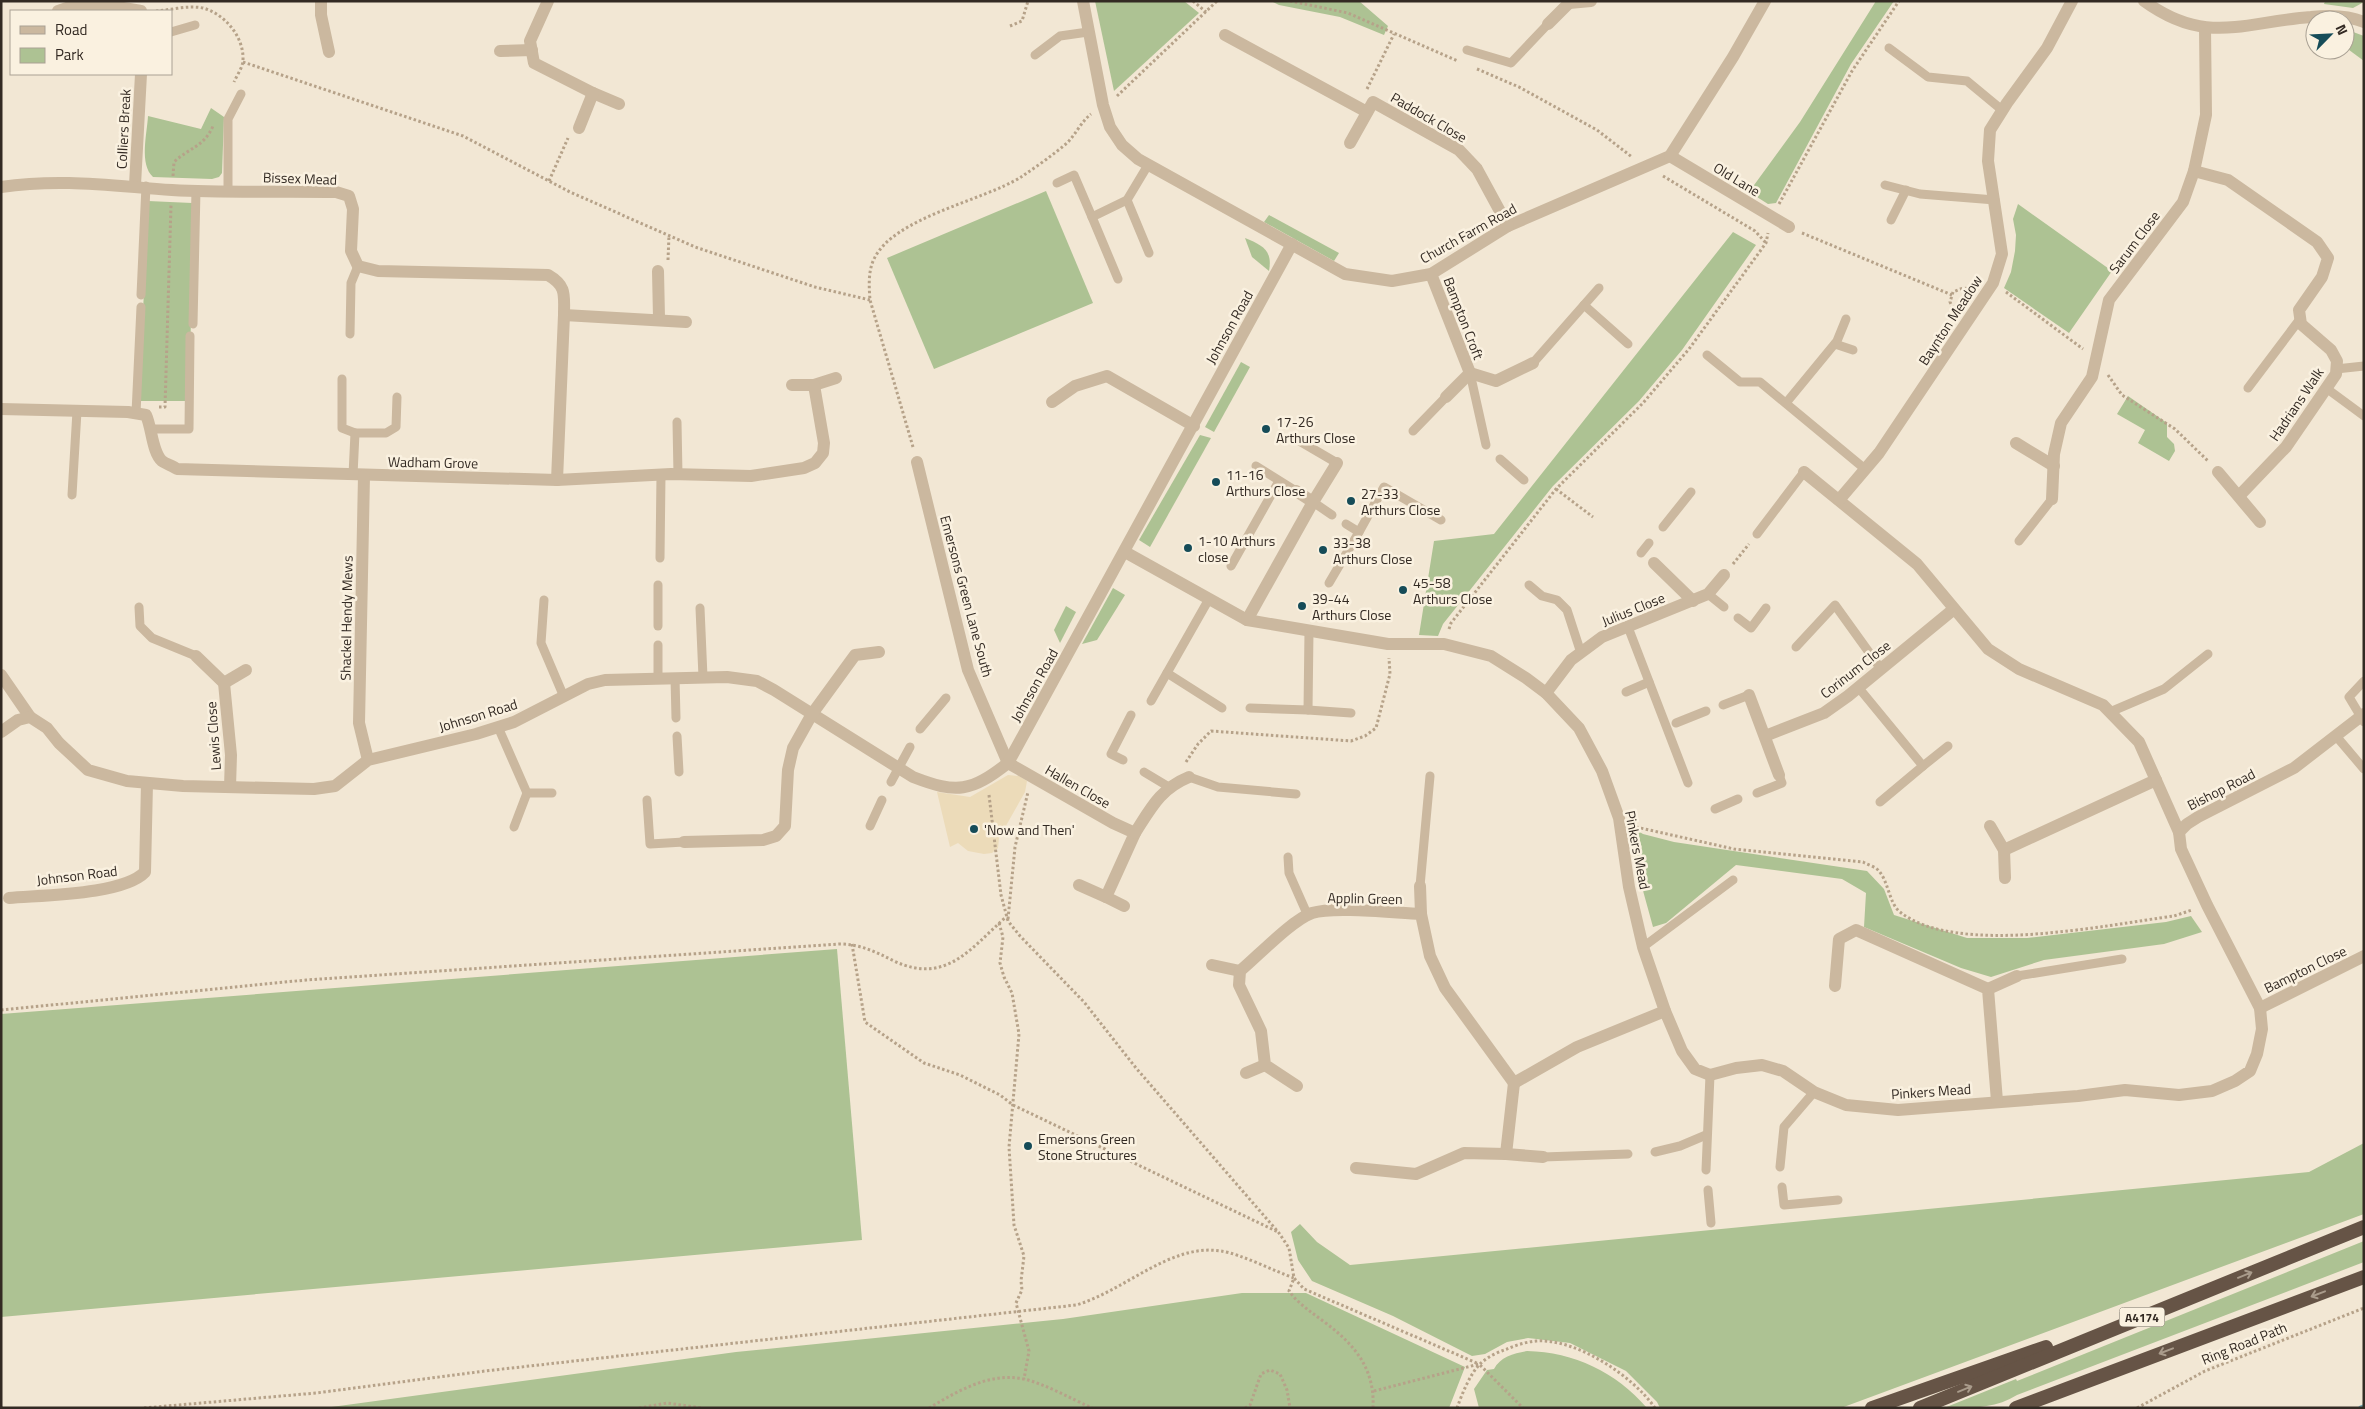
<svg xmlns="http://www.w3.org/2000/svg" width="2365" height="1409" font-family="'Titillium Web',sans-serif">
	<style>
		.green { fill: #adc293 }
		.plaza { fill: #ecdbb9 }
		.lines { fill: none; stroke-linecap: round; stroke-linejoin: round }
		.stream { stroke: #71a8b1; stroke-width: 5.5 }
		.path { stroke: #b6a289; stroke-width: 3; stroke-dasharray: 2.5 2.5; stroke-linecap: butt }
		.service { stroke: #cbb89f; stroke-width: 9 }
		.minor { stroke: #cbb89f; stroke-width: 12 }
		.trunk { stroke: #665446; stroke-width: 14 }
		.oneway { stroke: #a99b8b }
		.poi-dot { fill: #164c58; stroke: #faf1e0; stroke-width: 2 }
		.labels { text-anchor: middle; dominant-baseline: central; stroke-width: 5; stroke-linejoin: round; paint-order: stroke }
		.shield { fill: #faf1e0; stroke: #6f665c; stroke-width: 1 }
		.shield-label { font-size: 12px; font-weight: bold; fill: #332a23 }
		.street-label { font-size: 14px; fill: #332a23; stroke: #faf1e0 }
		.poi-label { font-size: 14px; fill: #332a23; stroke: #faf1e0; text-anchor: start }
	</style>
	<rect width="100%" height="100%" fill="#f2e7d4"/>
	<g class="green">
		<polygon points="1095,1 1184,1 1199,13 1114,91"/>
		<polygon points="1271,1 1359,1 1388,26 1384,35 1340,17 1279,5"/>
		<polygon points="1876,1 1894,1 1851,64 1776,203 1768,204 1749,192 1800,122"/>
		<polygon points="2325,1 2364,1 2364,2 2353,8 2324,4"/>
		<polygon points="2345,29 2364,36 2364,61 2345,47"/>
		<path d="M 211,108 L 224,117 L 222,173 L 219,177 L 212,179 L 153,177 C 139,164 147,134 148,116 L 201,129 Z"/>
		<polygon points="1046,191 1093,303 934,369 887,258"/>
		<polygon points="148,201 192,203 190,401 139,401"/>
		<polygon points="2018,204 2112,271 2069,333 2004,288 2011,272 2015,251 2016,235 2013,219"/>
		<polygon points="1269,215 1339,253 1334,261 1264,222"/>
		<polygon points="1733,232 1756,245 1682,350 1639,401 1553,486 1443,624 1438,636 1419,635 1434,541 1494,534"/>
		<path d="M 1245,238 C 1262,245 1273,250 1269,271 L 1252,257 Z"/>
		<polygon points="1241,362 1250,367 1214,432 1205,427"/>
		<polygon points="2128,396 2167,423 2167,437 2174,444 2175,451 2169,461 2138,443 2145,430 2117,414"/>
		<polygon points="1200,435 1211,438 1150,547 1139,540"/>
		<polygon points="1113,588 1125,595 1097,640 1082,644"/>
		<polygon points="1066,606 1076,612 1060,643 1054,630"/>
		<polygon points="1633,828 1643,834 1674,842 1867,871 1884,889 1894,915 1967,938 2027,938 2166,922 2191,916 2202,932 2164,944 2044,960 1991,977 1961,968 1864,927 1866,893 1842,879 1736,865 1666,923 1653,927 1634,858"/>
		<polygon points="837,949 862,1240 1,1317 1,1014"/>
		<polygon points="2364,1143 2364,1214 1841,1408 1660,1408 1657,1402 1626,1371 1570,1343 1528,1338 1507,1342 1485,1354 1472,1356 1393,1316 1312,1281 1298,1260 1291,1232 1300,1224 1317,1242 1350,1265 2309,1172"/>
		<path d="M 2364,1241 L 2364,1262 L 2017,1395 C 1995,1409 1970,1408 1944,1408 L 2016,1379 L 2017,1381 Z"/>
		<polygon points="1242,1293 1306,1293 1465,1367 1449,1408 324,1408 736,1352 1063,1319"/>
		<path d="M 1527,1351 C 1574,1352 1616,1372 1647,1408 L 1479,1408 L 1474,1389 L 1487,1370 L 1494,1369 C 1500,1357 1514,1353 1527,1351 Z"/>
	</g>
	<polygon class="plaza" points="1008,775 1019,776 1027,781 1025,792 999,838 998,848 992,853 984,854 968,851 958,843 950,847 937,792 970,797"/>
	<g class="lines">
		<polyline class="stream" points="2361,1408 2364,1407"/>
		<g class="path">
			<polyline points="1193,1 1206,12"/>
			<polyline points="1290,1 1348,13 1458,61"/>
			<path d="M 156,11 C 171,10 188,5 203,8 C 225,14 244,37 243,60 C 243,67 237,75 234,82"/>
			<polyline points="1010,26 1022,21 1028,1"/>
			<polyline points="243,62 463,136 570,192 695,247 815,287 870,300"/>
			<polyline points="1477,69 1519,87 1597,130 1632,157"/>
			<polyline points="1367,89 1394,34"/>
			<polyline points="1117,96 1217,1"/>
			<path d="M 173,176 L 174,162 C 190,147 204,147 213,126"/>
			<polyline points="1663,176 1755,231 1766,243"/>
			<polyline points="549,181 568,138"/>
			<polyline points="1779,204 1852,71 1899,1"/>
			<polyline points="1802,233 1952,295"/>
			<polyline points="668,260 669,235"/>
			<polyline points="2006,292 2083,349"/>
			<polyline points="1955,313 1950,302 1953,292 1963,288 1971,289"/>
			<polyline points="2108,375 2122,395 2175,429 2208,461"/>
			<polyline points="159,407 165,407 171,205"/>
			<path d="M 913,447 L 870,300 C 869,287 868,271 874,259 C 894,217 983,201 1021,177 C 1036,167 1053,155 1067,143 C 1076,134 1081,122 1091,114"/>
			<polyline points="1556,489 1593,517"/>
			<polyline points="1733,564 1749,544"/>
			<polyline points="1449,629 1451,623 1556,489 1643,403 1689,349 1766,243 1768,233"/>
			<polyline points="1186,762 1198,744 1211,731 1351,741 1365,736 1376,728 1390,674 1389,658"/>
			<polyline points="989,795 1001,895 1008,921 1020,936 1084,1002 1136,1068 1279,1233 1289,1248 1294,1278 1304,1289 1479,1364"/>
			<path d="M 1636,827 L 1734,849 L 1863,862 C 1868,865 1876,867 1879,871 C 1889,883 1889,903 1900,912 C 1957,957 2105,925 2174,916 L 2192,910"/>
			<polyline points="1008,919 1015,847 1028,792"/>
			<polyline points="999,923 1003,937 1000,963 1004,977 1012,993 1019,1034 1009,1147 1014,1225 1024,1256 1021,1281 1022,1290 1016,1303 1029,1351 1024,1379"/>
			<polyline points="852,944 865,1022 924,1063 960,1075 1000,1095 1013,1105 1278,1232"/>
			<path d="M 1,1010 L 306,980 L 839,944 C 860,944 876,952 894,961 C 946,985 970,949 1006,917"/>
			<polyline points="1374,1391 1479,1364 1523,1408"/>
			<polyline points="1,1407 2,1408"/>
			<path d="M 144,1408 L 316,1393 L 485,1371 L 1076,1305 C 1125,1291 1170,1243 1221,1251 C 1241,1254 1274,1271 1294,1278 L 1289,1291 C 1299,1305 1313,1313 1327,1324 C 1356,1346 1375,1370 1373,1408"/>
			<polyline points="639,1408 667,1403 702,1408"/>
			<path d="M 929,1408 C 958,1391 989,1372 1024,1379 C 1045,1384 1072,1399 1092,1408"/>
			<polyline points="1245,1408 1250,1405 1261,1374 1270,1370 1280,1374 1287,1390 1290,1408"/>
			<path d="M 1457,1408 C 1462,1394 1470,1374 1480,1364 C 1487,1357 1498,1352 1507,1349 C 1516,1345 1526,1342 1536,1341 C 1576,1338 1633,1376 1655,1408"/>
			<polyline points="2137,1408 2205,1371 2364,1308"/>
		</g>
		<g class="service">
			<polyline points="171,32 195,25"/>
			<polyline points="1889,48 1928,77 1967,81 2002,110"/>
			<polyline points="1467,50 1511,63 1548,24"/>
			<polyline points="1035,55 1060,36 1088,32"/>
			<polyline points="1057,183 1074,175 1092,217"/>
			<polyline points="1885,185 1920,194 1995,200"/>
			<polyline points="228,190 228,119 241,94"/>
			<polyline points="1127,200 1149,253"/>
			<polyline points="1891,220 1906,190"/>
			<polyline points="1118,279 1092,217 1127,200 1148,165"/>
			<polyline points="141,295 146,186"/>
			<polyline points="1584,305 1628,344"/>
			<polyline points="193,324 196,190"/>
			<polyline points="350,334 351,283 358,266"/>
			<polyline points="1835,344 1853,350"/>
			<polyline points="1707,355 1740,382 1760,382 1865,469"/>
			<polyline points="1533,363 1599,288"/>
			<polyline points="2336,369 2364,366"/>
			<polyline points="1470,373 1486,445"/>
			<polyline points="342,379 342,428 355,433"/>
			<polyline points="2248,388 2300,319"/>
			<polyline points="2326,388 2364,416"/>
			<polyline points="1786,403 1837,341 1846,319"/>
			<polyline points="136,413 141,307"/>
			<polyline points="677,422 678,475"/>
			<polyline points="152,429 189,429 190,336"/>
			<polyline points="1413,431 1446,397"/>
			<polyline points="1296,439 1337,463"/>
			<polyline points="1500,459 1524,480"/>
			<polyline points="1256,466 1296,491"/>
			<polyline points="353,475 355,433 386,433 396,427 397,397"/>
			<polyline points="72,495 77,411"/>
			<polyline points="1313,502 1332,515"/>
			<polyline points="1663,527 1691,492"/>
			<polyline points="1359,532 1384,487 1441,520"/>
			<polyline points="1757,534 1804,472"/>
			<polyline points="2019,541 2052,499"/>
			<polyline points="1641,553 1649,543"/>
			<polyline points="660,558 661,475"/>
			<polyline points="1231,566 1279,481"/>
			<polyline points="1329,583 1359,532 1346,524"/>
			<polyline points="658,585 658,626"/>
			<polyline points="1529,585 1542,596 1557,600 1567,610 1581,653"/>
			<polyline points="1708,594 1724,607"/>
			<polyline points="544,600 541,643 564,697"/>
			<polyline points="139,607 140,626 152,638 196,656"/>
			<polyline points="700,608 703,677"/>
			<polyline points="1738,618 1751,628 1766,608"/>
			<polyline points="1628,627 1688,783"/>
			<polyline points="658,645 658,679"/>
			<polyline points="1796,647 1835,605 1881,669"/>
			<polyline points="1167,673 1222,708"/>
			<polyline points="675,678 676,718"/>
			<polyline points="1858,687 1923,766 1880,802"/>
			<polyline points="1626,692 1649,682"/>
			<polyline points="1151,701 1209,599"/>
			<polyline points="1723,705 1749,695"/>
			<polyline points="1250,708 1308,710 1309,631"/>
			<polyline points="1308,710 1351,713"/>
			<polyline points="2110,712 2164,689 2208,654"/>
			<polyline points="2364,722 2349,697 2364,681"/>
			<polyline points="1676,723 1706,711"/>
			<polyline points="498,727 527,793 552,793"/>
			<polyline points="920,729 946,698"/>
			<polyline points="677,736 679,772"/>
			<polyline points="2336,736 2364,769"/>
			<polyline points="1123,760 1111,754 1131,715"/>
			<polyline points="1923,766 1948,746"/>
			<polyline points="1144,772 1169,787"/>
			<polyline points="1189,777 1218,787 1296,794"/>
			<polyline points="891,782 910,747"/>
			<polyline points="1757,793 1782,783 1779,775"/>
			<polyline points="647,800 650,844 684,842"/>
			<polyline points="1715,809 1738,799"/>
			<polyline points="870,826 882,800"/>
			<polyline points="514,827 527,793"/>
			<polyline points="1288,857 1289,873 1308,916"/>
			<polyline points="1420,886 1430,776"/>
			<polyline points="1643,947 1733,880"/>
			<polyline points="2017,976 2122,959"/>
			<polyline points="1655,1152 1680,1146 1706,1135"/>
			<polyline points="1543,1157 1628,1154"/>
			<polyline points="1780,1167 1784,1127 1814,1092"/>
			<polyline points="1706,1170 1710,1075"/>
			<polyline points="1782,1187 1784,1205 1838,1200"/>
			<polyline points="1708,1190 1711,1223"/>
		</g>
		<g class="minor">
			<polyline points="321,1 321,15 329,52"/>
			<polyline points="548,1 530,41 534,63 593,93 619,104"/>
			<polyline points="1083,1 1103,105 1110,127 1122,145 1138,159 1345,274 1392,281 1431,274 1508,226 1670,156 1733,57 1765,1"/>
			<polyline points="1568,1 1569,3 1591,1"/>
			<path d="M 2144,1 C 2206,46 2243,22 2311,17 C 2329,15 2348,15 2364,22"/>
			<path d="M 58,11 C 83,0 114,6 141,11"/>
			<polyline points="1548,24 1569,3"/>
			<polyline points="1225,35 1367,112"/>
			<polyline points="500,51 532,50"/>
			<polyline points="579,128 593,93"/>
			<polyline points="1350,143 1373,102 1459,150 1477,169 1508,226"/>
			<polyline points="1670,156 1789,227"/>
			<polyline points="2194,171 2228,180 2317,242 2328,258 2322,277 2299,310 2301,324 2331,350 2337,361 2336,374 2286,447 2239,496"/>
			<polyline points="135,185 141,74"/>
			<path d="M 1,187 C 62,178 112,186 172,190 C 226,193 282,191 336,192 L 349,196 L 353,209 L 351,251 L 358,266 L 378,271 L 548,275 C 567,286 564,295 564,315 L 557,480"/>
			<polyline points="658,271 659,318"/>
			<polyline points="1431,274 1470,373"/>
			<polyline points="564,315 686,322"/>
			<polyline points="792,385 814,385 836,378"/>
			<polyline points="1446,397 1470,373 1496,381 1533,363"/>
			<polyline points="1052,402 1075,386 1107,376 1194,426"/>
			<path d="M 1,409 L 128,412 L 146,415 C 152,428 152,452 162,461 C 166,464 173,466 177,469 L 557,480 L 671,474 L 751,476 L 804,468 L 815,463 L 823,453 L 824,443 L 814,385"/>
			<polyline points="2016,443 2054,466"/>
			<polyline points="917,462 968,670 1008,763 1113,823 1135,833 1106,897 1124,906"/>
			<polyline points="1804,472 1917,564 1988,649 2019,669 2103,705 2139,742 2179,832"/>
			<polyline points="2218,472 2260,522"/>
			<polyline points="364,476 359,723 368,760"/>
			<polyline points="1296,491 1313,502"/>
			<polyline points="2052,499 2054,454 2061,423 2092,377 2109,300 2183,202 2194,171 2206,115 2205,28"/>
			<polyline points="1839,500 1879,453 1993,283 2002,254 1988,161 1990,130 2007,103 2047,48 2072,1"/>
			<polyline points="1125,552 1247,620 1388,644 1444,644 1491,656 1526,678 1546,693 1579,728 1602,771 1619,818 1629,887 1643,947 1665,1011 1682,1051 1695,1069 1710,1075 1736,1068 1762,1065 1783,1071 1814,1092 1846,1105 1898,1110 2078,1096 2125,1090 2179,1095 2212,1091 2235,1081 2250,1071 2257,1054 2262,1029 2260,1008 2207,905 2181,849 2179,832 2187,824 2198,817 2294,768 2364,714"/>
			<polyline points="1654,563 1693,601"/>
			<polyline points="1247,620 1313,502 1337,463"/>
			<polyline points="196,656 224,683 231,755 230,787"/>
			<polyline points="1,675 30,717"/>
			<polyline points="224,683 246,670"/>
			<polyline points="1546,693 1571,660 1602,637 1708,594 1724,575"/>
			<polyline points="1749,695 1779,775"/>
			<path d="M 1,732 L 18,720 L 30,717 L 47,728 L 59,743 L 88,770 L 127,781 L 183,786 L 314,789 L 335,786 L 368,760 L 476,734 L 514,722 L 588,684 L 605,680 L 727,677 L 757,681 L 774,690 L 913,777 C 957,794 971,792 1008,763 L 1292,244"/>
			<polyline points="1765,736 1824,713 1848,696 1954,609"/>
			<polyline points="1990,826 2004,850 2005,878"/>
			<path d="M 1135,833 C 1151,808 1160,789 1189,777"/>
			<polyline points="684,842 763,840 776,836 785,826 788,770 793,748 812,714 855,655 879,652"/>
			<polyline points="2004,850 2156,780"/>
			<polyline points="1079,885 1106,897"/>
			<polyline points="1420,886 1421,914"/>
			<path d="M 9,898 C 42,895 123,895 145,872 L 147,783"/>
			<polyline points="1212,965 1240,971"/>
			<polyline points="1835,986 1839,939 1856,930 1988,989 1997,1101"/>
			<polyline points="1988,989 2017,976"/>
			<polyline points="2260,1008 2364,956"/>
			<polyline points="1246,1073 1265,1065"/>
			<path d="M 1297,1086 L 1265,1065 L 1261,1031 L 1239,985 L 1240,971 C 1258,956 1292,920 1312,913 C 1334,906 1395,913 1421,914 L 1430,956 L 1445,988 L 1514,1083 L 1577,1047 L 1665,1011"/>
			<polyline points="1506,1154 1543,1157"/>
			<polyline points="1356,1168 1416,1174 1464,1153 1506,1154 1514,1083"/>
		</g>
		<g class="trunk">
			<polyline points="1872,1408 2046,1347"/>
			<polyline points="1920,1408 2364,1227"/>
			<polyline points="2016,1408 2364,1277"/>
		</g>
	</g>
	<defs><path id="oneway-shaft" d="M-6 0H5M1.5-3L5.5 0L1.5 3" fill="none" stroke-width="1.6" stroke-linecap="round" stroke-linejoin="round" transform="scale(1.25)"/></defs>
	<g class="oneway">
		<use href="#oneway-shaft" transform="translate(2245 1275) rotate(-22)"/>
		<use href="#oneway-shaft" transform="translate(2318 1294) rotate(159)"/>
		<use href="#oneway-shaft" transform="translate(2166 1351) rotate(159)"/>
		<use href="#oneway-shaft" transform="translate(1965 1389) rotate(-22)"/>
	</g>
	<g class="poi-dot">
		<circle cx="1266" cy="429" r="5"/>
		<circle cx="1216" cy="482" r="5"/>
		<circle cx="1351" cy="501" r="5"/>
		<circle cx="1188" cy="548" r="5"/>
		<circle cx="1323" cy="550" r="5"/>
		<circle cx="1403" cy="590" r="5"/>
		<circle cx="1302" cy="606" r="5"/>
		<circle cx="974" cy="829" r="5"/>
		<circle cx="1028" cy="1146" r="5"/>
	</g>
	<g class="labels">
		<rect class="shield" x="2119.5" y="1307.5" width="45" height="19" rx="4"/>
		<g class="shield-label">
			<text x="2142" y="1317">A4174</text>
		</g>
		<g class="street-label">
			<text transform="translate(1429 117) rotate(30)">Paddock Close</text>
			<text transform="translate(123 129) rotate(-87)">Colliers Break</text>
			<text transform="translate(300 178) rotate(2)">Bissex Mead</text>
			<text transform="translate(1737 179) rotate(31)">Old Lane</text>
			<text transform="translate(1468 233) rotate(-29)">Church Farm Road</text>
			<text transform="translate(2134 242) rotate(-53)">Sarum Close</text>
			<text transform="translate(1464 318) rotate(69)">Bampton Croft</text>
			<text transform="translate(1950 320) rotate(-57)">Baynton Meadow</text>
			<text transform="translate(1229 327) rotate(-61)">Johnson Road</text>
			<text transform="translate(2296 404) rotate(-56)">Hadrians Walk</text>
			<text transform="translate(433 462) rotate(1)">Wadham Grove</text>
			<text transform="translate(967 596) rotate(75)">Emersons Green Lane South</text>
			<text transform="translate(1633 609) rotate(-22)">Julius Close</text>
			<text transform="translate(346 618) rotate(-89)">Shackel Hendy Mews</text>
			<text transform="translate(1855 669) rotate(-38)">Corinum Close</text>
			<text transform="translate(1034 685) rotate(-61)">Johnson Road</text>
			<text transform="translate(478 715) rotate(-17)">Johnson Road</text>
			<text transform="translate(213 736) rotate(-94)">Lewis Close</text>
			<text transform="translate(1078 786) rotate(30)">Hallen Close</text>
			<text transform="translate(2221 789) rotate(-27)">Bishop Road</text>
			<text transform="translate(1638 850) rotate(79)">Pinkers Mead</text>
			<text transform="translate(77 875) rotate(-7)">Johnson Road</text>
			<text transform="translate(1365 898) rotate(1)">Applin Green</text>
			<text transform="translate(2305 969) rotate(-26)">Bampton Close</text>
			<text transform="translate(1931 1091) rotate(-4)">Pinkers Mead</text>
			<text transform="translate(2244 1343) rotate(-22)">Ring Road Path</text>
		</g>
		<g class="poi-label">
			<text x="1276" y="421">17-26<tspan x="1276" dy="16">Arthurs Close</tspan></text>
			<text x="1226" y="474">11-16<tspan x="1226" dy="16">Arthurs Close</tspan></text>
			<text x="1361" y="493">27-33<tspan x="1361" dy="16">Arthurs Close</tspan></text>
			<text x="1198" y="540">1-10 Arthurs<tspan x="1198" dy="16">close</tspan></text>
			<text x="1333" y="542">33-38<tspan x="1333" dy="16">Arthurs Close</tspan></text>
			<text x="1413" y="582">45-58<tspan x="1413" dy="16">Arthurs Close</tspan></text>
			<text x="1312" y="598">39-44<tspan x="1312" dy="16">Arthurs Close</tspan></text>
			<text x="984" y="829">'Now and Then'</text>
			<text x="1038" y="1138">Emersons Green<tspan x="1038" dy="16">Stone Structures</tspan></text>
		</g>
	</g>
	<rect width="2365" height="1409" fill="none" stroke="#332a23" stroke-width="5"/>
	<rect x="10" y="10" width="162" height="65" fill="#faf1e0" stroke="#aaa194"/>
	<rect x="20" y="26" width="25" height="8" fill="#cbb89f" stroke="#aaa194"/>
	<text x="55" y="35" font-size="15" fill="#332a23">Road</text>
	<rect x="20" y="48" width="25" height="15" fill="#adc293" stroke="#aaa194"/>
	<text x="55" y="60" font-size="15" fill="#332a23">Park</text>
	<g transform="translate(2330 35) rotate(66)"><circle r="24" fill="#faf1e0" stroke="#aaa194"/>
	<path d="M0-4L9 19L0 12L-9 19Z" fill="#164c58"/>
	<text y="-8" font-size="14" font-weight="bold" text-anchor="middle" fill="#332a23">N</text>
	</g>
</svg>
